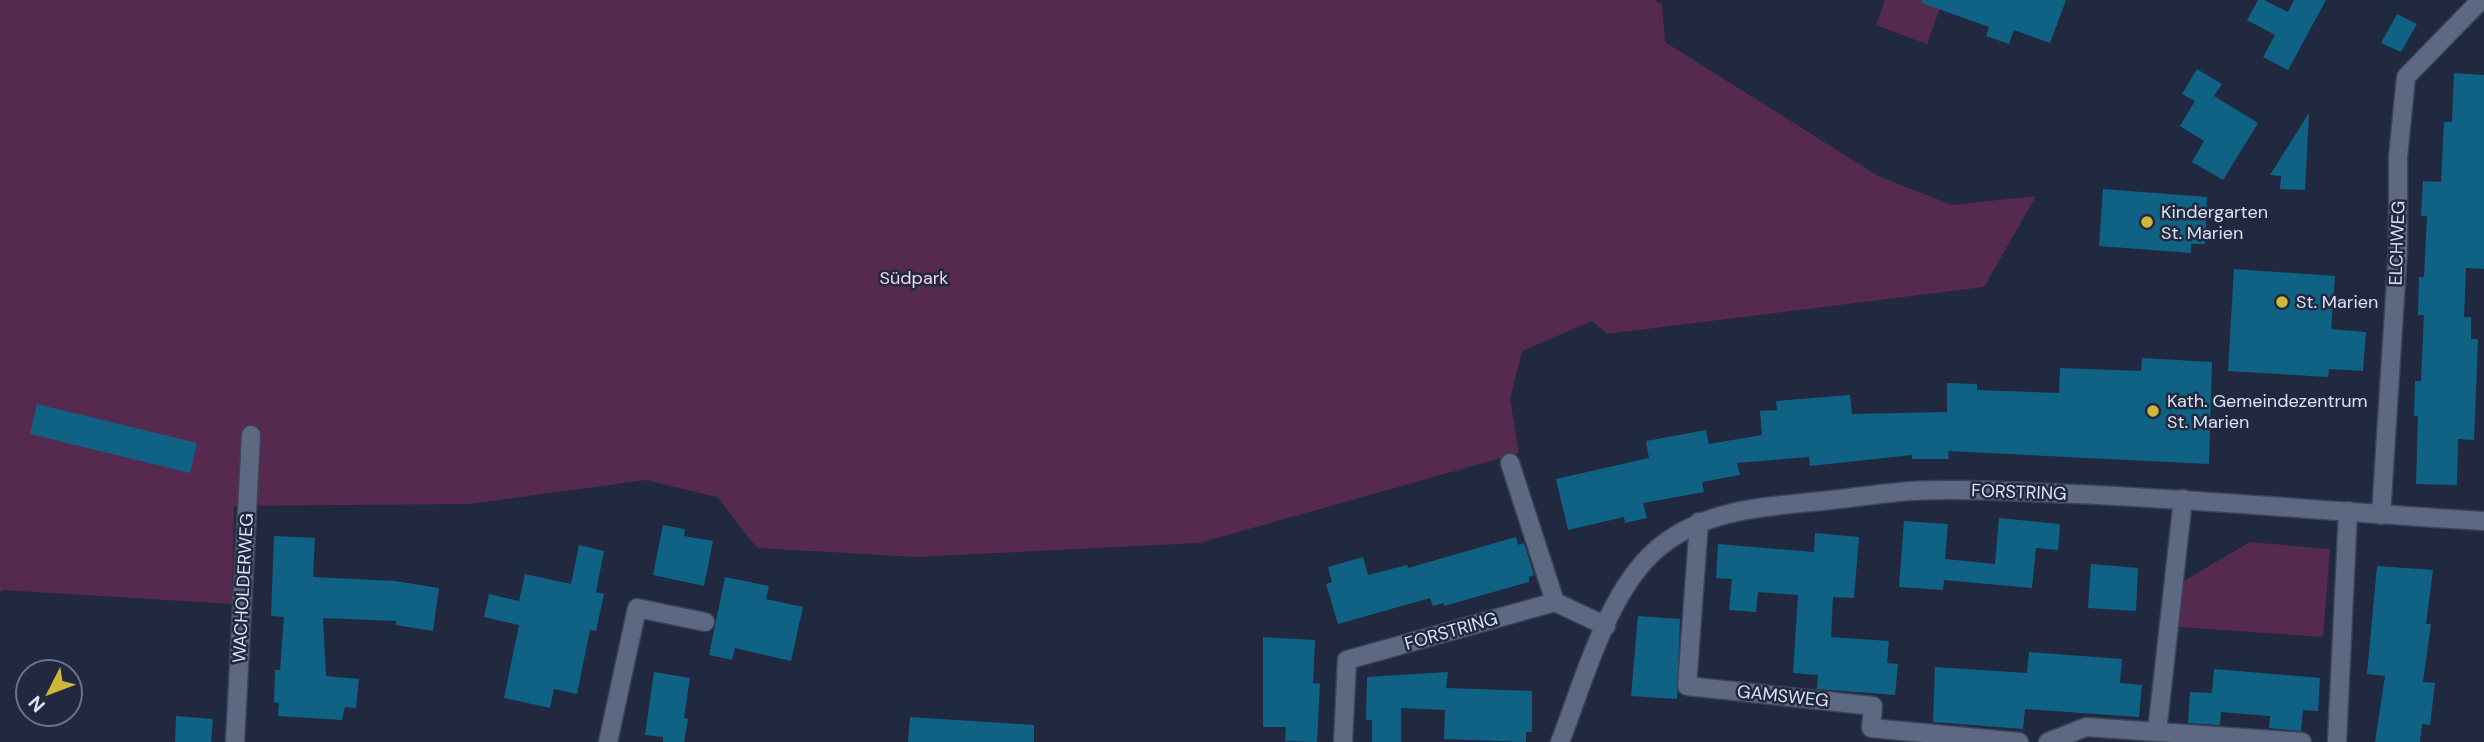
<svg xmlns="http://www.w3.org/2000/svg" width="2484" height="742" font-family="'DM Sans',sans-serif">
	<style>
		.green { fill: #56294e }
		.building { fill: #106285 }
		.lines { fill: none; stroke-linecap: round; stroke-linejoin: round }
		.minor-casing { stroke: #3c4357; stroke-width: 21 }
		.minor { stroke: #5d6882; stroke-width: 18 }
		.poi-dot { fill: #cfb837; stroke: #202940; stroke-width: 2.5 }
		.labels { text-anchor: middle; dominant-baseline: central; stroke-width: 5; stroke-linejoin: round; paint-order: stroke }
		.poi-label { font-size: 18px; fill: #dbe2f1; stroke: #202940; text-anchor: start }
		.street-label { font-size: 18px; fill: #dbe2f1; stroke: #202940 }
		.park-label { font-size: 18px; fill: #f6d5ee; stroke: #202940 }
	</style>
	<rect width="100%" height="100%" fill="#202940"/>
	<g class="green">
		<polygon points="0,0 1654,0 1662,4 1665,42 1878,176 1952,205 2036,196 1984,287 1607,334 1592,321 1522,351 1510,399 1519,453 1199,543 916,557 757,548 717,497 646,480 469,504 234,506 232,604 2,590 0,594"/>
		<polygon points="1885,0 1943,0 1927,44 1876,25"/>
		<polygon points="2250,542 2330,549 2323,637 2179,627 2182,582"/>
	</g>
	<g class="building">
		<polygon points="1922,0 2066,0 2050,43 2014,30 2009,44 1986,36 1989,27 1922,3"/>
		<polygon points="2258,0 2264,0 2288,12 2294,0 2326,0 2288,70 2263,57 2275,35 2247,20"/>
		<polygon points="2397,14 2417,24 2401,52 2381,43"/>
		<polygon points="2197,69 2222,84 2214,96 2258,123 2223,180 2192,162 2204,141 2180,126 2195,101 2182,94"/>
		<polygon points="2454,73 2484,75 2484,269 2466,268 2464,317 2471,317 2471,339 2478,339 2474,440 2458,439 2457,485 2416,484 2418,416 2414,416 2415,381 2421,381 2424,315 2418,315 2419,277 2424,277 2427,216 2421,216 2423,181 2441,182 2444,122 2452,122"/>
		<polygon points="2309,113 2305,190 2280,189 2281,176 2270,175"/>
		<polygon points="2103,189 2207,197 2205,244 2191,244 2191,253 2099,246"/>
		<polygon points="2234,269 2335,276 2331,329 2366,332 2363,371 2329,369 2328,377 2228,371"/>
		<polygon points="2142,358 2212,362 2209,464 1948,451 1949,459 1912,459 1912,455 1810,466 1809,457 1737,463 1740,475 1702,482 1704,492 1643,503 1647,518 1625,523 1624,517 1568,530 1556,479 1649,458 1646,441 1706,430 1709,444 1762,435 1760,411 1777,410 1776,401 1850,395 1852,414 1947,412 1947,383 1977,384 1977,390 2059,393 2060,368 2141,371"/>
		<polygon points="37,404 197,443 190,473 30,434"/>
		<polygon points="1999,518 2060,524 2058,550 2036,548 2032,588 1944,580 1943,590 1899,587 1904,521 1948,524 1945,559 1995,564"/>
		<polygon points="663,525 685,529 684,536 713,541 704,586 653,575"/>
		<polygon points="1815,533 1859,537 1854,598 1833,597 1831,637 1889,641 1887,663 1898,664 1895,695 1817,689 1818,675 1793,673 1798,595 1758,592 1756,612 1729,610 1732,579 1716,578 1718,544 1814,552"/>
		<polygon points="274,536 315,538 313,577 395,581 439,588 433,631 396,625 396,621 323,618 326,676 359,679 356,708 345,707 342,720 278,716 279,703 274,702 275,670 280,670 284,617 271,616"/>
		<polygon points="1516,537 1518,545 1524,543 1534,575 1529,577 1529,582 1444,606 1444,603 1433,606 1430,598 1338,624 1326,584 1332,582 1328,567 1363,557 1368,575 1407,565 1408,568"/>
		<polygon points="579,545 604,551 596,592 604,594 596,631 590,630 577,694 554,689 550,708 504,698 519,625 484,617 489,594 519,601 525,574 571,584"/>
		<polygon points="2091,564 2138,568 2136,611 2088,608"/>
		<polygon points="2377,566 2433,570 2426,624 2431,624 2423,682 2435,683 2430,725 2422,724 2420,742 2375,742 2385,676 2367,674"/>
		<polygon points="725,577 769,586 766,599 803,607 791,661 735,648 732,660 709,655"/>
		<polygon points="1638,616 1680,619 1677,699 1631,696"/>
		<polygon points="1263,637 1315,640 1313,683 1320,684 1317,742 1285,741 1286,727 1263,727"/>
		<polygon points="2029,652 2122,659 2120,683 2142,685 2139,717 2025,709 2023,729 1933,722 1935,667 2027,673"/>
		<polygon points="2214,669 2320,678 2318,711 2303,710 2301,731 2269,728 2270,716 2221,712 2220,725 2188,723 2190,692 2212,693"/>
		<polygon points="654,672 690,678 684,718 688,719 684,742 663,742 663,737 645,735"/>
		<polygon points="1448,672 1446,688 1532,691 1532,732 1526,732 1526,742 1444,739 1445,710 1401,708 1401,742 1372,742 1372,720 1366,720 1367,677"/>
		<polygon points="176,716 213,719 211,742 175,742"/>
		<polygon points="910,717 1034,725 1034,742 908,742"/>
	</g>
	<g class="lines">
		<g class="minor-casing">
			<g id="minor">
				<polyline points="1510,463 1555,602"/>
				<polyline points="2381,515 2398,249 2398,157 2406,77 2481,0"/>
				<polyline points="1699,522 1687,686 1873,706 1871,728 2019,742"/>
				<polyline points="2157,732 2183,499"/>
				<polyline points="235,742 251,435"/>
				<polyline points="608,742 637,608 705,622"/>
				<polyline points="1343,742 1347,660 1555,602 1606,626"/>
				<path d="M 1560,742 C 1584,681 1607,592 1657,549 C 1704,509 1763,507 1822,501 C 1852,498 1882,493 1912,491 C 1966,488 2021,492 2076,494 C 2212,500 2348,513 2484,521"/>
				<polyline points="2048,742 2086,727 2302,742"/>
				<polyline points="2337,742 2348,511"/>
			</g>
		</g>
		<use href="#minor" class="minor"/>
	</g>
	<g class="poi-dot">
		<circle cx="2147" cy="222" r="7"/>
		<circle cx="2282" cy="302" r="7"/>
		<circle cx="2153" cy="411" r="7"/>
	</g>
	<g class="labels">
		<g class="poi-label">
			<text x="2161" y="212">Kindergarten<tspan x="2161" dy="21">St. Marien</tspan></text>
			<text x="2296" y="302">St. Marien</text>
			<text x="2167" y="401">Kath. Gemeindezentrum<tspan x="2167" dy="21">St. Marien</tspan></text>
		</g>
		<g class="street-label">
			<text transform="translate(2397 243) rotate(-88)">ELCHWEG</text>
			<text transform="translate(2019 492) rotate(2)">FORSTRING</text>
			<text transform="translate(243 588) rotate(-87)">WACHOLDERWEG</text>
			<text transform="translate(1451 631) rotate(-16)">FORSTRING</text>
			<text transform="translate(1783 696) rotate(6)">GAMSWEG</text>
		</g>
		<g class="park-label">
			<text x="914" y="278">Südpark</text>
		</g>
	</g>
	<g transform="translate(49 693) rotate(228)"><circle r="33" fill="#202940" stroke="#6b7387" stroke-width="2"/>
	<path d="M0-5L12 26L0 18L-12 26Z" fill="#cfb837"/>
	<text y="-10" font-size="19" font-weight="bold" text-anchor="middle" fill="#dbe2f1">N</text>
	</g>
</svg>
